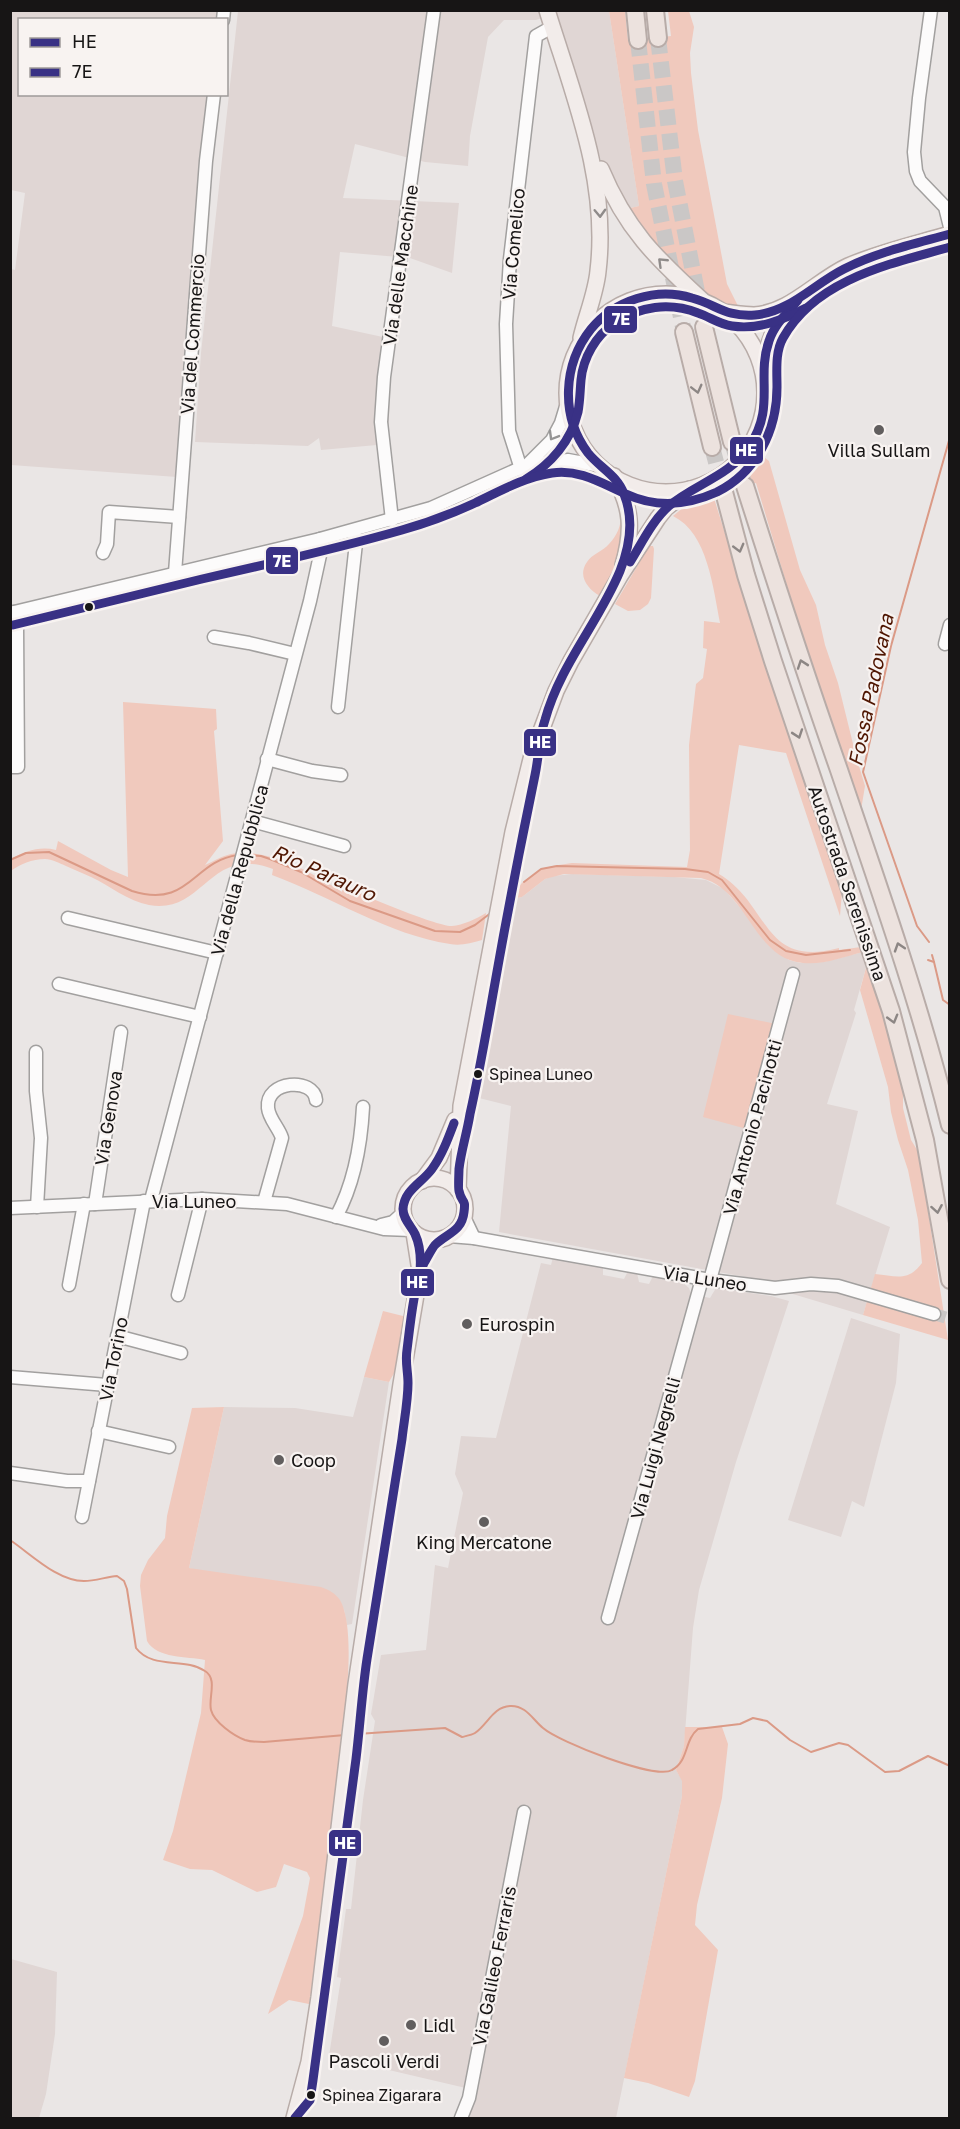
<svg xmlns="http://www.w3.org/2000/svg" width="960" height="2129" font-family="'Golos Text',sans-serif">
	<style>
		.built { fill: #e0d6d4 }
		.green { fill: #f0c9bd }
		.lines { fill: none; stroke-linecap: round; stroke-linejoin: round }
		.stream { stroke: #db9a86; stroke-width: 2 }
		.minor-tunnel { stroke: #cac7c6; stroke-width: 12; stroke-dasharray: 12 6; stroke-linecap: butt }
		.highway-tunnel { stroke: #cac7c6; stroke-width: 16; stroke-dasharray: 16 8; stroke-linecap: butt }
		.minor-casing { stroke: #a2a09f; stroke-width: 15 }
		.major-casing { stroke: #b8aca8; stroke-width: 18 }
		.highway-casing { stroke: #b8aca8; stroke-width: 20 }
		.minor { stroke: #fcfbfb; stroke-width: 12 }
		.major { stroke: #f2ecea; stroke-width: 15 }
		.highway { stroke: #ece2de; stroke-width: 16 }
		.bus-1-casing { stroke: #f8f3f1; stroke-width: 14 }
		.bus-2-casing { stroke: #f8f3f1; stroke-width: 14 }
		.bus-1 { stroke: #393185; stroke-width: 9 }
		.bus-2 { stroke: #393185; stroke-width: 9 }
		.oneway { stroke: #8f8b8a }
		.oneway2 { stroke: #8c8684 }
		.oneway3 { stroke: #959494 }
		.poi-dot { fill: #615e5e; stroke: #f8f3f1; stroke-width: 2 }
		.bus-dot { fill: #171515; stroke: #f8f3f1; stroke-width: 2 }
		.labels { text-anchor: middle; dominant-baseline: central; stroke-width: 4.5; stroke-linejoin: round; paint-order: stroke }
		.bus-label { font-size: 16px; fill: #171515; stroke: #f8f3f1; text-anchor: start }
		.street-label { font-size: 18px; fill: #171515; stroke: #f8f3f1 }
		.poi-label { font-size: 18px; fill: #171515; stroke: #f8f3f1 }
		.water-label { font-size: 20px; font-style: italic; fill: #4f1602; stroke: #f8f3f1 }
		.line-badge { stroke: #f8f3f1; stroke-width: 2 }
		.badge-label { font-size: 16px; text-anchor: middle; font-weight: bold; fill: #fff }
	</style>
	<rect width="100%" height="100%" fill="#eae6e5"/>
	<g class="built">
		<polygon points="11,11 218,11 217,20 20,20 20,94 208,95 177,477 11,465 11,269 15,270 25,193 11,190"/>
		<polygon points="238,11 544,11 546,17 536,20 504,20 488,37 470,136 468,166 425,162 355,144 343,198 459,203 452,273 410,258 340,252 332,326 392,339 388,444 321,450 319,438 308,446 195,442 201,353"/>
		<polygon points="554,11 609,11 639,206 626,209 612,185 601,160"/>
		<polygon points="572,874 674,877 706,880 724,889 743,911 768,944 789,960 800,963 824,962 863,952 867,964 854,1010 856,1013 827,1104 858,1111 836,1204 890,1227 863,1315 776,1289 751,1278 499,1232 511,1106 479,1098 517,898 522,897 545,879 553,876"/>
		<polygon points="553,1257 603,1266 603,1275 624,1279 628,1271 637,1273 639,1282 649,1284 653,1276 682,1282 689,1288 691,1294 710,1298 716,1288 771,1296 789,1301 736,1462 699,1590 693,1628 684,1746 676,1770 682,1780 682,1796 616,2118 464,2118 470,2089 329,2056 341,1978 337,1977 346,1909 351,1909 363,1800 375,1721 371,1714 381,1655 426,1650 435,1565 448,1568 463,1493 455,1474 461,1436 496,1438 541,1263 551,1265"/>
		<polygon points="851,1318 900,1334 896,1383 864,1507 852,1501 841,1537 788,1520"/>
		<polygon points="364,1377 389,1382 352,1624 347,1625 344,1609 189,1568 224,1407 295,1408 353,1417"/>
		<polygon points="11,1959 57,1972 55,2034 46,2094 39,2118 11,2118"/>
	</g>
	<g class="green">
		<polygon points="609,11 625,11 628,41 671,36 668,11 689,11 694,27 690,53 691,73 698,130 727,284 740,310 723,304 683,278 626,209 639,206"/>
		<path d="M 759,453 L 769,461 L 800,570 L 816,605 L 825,645 L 838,683 L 856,756 L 865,786 L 861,810 L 814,675 L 756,483 L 713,495 L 779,707 L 842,892 L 840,916 L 786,753 L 739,745 L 719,874 C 770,904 762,969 839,948 L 839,950 L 861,947 L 863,952 C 843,957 824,965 803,963 C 753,959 748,889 701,878 L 564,874 L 545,879 L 522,897 L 517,898 L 520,885 L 524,881 L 540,870 L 552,866 L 572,863 L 687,867 L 690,850 L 689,745 L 696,684 L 703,678 L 707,649 L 703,648 L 704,621 L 720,623 C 713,589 708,533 673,516 L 690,502 L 730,483 L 747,469 Z"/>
		<path d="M 593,473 C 598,476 605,478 609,482 C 617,488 620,497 622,506 C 629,540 617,567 600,596 C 588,589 577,576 587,562 C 592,554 603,551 609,544 C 633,518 617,490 593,473 Z"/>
		<polygon points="649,546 653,546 654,549 651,598 648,604 640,610 628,611 615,604"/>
		<path d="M 123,702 L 216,709 L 217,729 L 214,731 L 223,841 L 205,865 C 214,861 222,856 231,854 C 266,847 314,873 342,892 L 343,884 C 355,893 439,927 452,926 C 463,925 476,919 486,913 L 482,940 C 471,943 461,946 450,944 C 389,935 330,896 272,875 L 273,869 C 209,844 204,915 149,905 C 128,901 110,886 91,877 C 83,873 74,870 66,866 C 59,863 52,859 45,859 C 32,859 20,864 11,871 L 11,859 C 25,851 40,846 56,850 L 58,841 L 111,870 L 128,877 Z"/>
		<path d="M 867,964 L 889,1034 L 903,1087 L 903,1108 L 911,1140 L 919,1153 L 948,1340 L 863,1315 L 875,1274 C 896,1276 908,1282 922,1263 L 918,1220 L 908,1170 L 898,1140 L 891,1112 L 888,1087 L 860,990 Z"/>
		<polygon points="728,1014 776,1024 747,1129 703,1117"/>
		<polygon points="383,1311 407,1317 397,1368 389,1382 364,1377"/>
		<path d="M 224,1407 L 189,1568 L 321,1587 C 329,1590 335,1593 340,1600 C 355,1626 347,1700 342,1730 L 316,1966 L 309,2004 L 289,2000 L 268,2014 L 303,1916 L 310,1878 L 307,1872 L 284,1864 L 276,1887 L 257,1892 L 212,1870 L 190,1869 L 163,1860 L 173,1831 L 201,1713 L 205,1660 C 187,1656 157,1659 147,1641 L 140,1586 L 141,1575 L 148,1560 L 165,1538 L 167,1516 L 192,1408 Z"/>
		<polygon points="685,1727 722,1727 728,1744 722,1798 697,1905 695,1925 718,1950 695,2081 689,2097 648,2083 624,2078 682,1796 682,1781 676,1770 684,1746"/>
	</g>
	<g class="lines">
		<g class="stream">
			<polyline points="247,855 261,856 270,859 301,872 350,901 435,931 460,932 475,925 492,912"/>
			<path d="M 10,860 L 26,853 L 49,852 L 132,891 C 190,909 192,861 238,855"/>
			<polyline points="524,882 541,869 557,866 685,869 708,872 722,880 770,940 786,951 806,955 850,950"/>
			<polyline points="929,942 917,926 863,772 891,646 950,437"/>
			<polyline points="932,955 934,962"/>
			<polyline points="928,960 934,962 943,1000 950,1005"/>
			<path d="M 10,1540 C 31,1554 57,1581 84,1581 C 95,1581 106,1577 117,1576 L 124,1581 L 127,1589 L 136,1648 C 153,1670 184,1657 205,1671 C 218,1679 208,1698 211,1710 C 214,1722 234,1736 245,1740 C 251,1742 258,1742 264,1742 L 345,1735"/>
			<path d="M 357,1734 L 445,1728 L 462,1737 C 466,1736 472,1735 475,1733 C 488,1724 493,1707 510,1706 C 526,1705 533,1720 543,1728 C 559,1742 655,1780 672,1770 C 689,1761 684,1740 698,1729 L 740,1724 L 753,1718 L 767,1721 L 790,1740 L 811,1752 L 839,1743 L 848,1745 L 885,1772 L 899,1771 L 928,1756 L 950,1766"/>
		</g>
		<polyline class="minor-tunnel" points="934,1314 950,1319"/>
		<g class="highway-tunnel">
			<polyline points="658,38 675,181 704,327"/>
			<polyline points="638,40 654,184 684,332"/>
			<polyline points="732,442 745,486"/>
			<polyline points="712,447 724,492"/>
		</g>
		<g class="minor-casing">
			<g id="minor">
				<polyline points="931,10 919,98 914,152 916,171 920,181 945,207 950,227"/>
				<polyline points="223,20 224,10"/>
				<polyline points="528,465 568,460 600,466"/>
				<polyline points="521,469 509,431 506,324 510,259 536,36 552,27"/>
				<polyline points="392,520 381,422 384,377 434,10"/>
				<polyline points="103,553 107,544 109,512 179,517"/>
				<polyline points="175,573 206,161 214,94"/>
				<polyline points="10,613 320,539 431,508 527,465 552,440 561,423 568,400"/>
				<polyline points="214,637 249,643 295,654"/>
				<polyline points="945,644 950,625"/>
				<polyline points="338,707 356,543 353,531"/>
				<polyline points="267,759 312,771 341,775"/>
				<polyline points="10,767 18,767 17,626 14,612"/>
				<polyline points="252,821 344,846"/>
				<polyline points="68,918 217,953"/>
				<polyline points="59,984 200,1017"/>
				<polyline points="36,1052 36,1091 41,1138 37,1207"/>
				<polyline points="151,1200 310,601 322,546 320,539"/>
				<path d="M 264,1202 L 282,1138 C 279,1128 269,1119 268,1108 C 265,1080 314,1077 316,1100"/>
				<polyline points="95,1204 121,1032"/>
				<polyline points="10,1208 202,1199 287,1204 384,1229 411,1230"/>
				<path d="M 336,1217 C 354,1184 361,1145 363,1107"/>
				<polyline points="464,1217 474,1238"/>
				<polyline points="381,1225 393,1222 403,1213"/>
				<polyline points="449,1236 474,1238 710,1280 775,1288 811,1284 838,1286 934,1314"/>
				<polyline points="710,1280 793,974"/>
				<polyline points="69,1285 84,1204"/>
				<polyline points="178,1295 202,1199"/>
				<polyline points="117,1336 181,1353"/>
				<polyline points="10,1377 107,1385"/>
				<polyline points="98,1431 169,1447"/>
				<polyline points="10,1473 67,1481 89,1481"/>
				<polyline points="82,1517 144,1201"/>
				<polyline points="608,1618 702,1279"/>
				<polyline points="461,2118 469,2098 524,1812"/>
			</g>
		</g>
		<g class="major-casing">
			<g id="major">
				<path d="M 547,10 C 573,95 609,180 598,271 C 596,293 586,316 581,338"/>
				<path d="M 601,169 C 626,229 655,257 702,300"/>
				<circle cx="666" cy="393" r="99"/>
				<path d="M 722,312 C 733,313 744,315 754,315 C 790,313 817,280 848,266 C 880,252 916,244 950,234"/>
				<path d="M 765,369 C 767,335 776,327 797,301"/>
				<path d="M 614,476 C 632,508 633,530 623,565"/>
				<circle cx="434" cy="1209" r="31"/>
				<polyline points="422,1181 439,1158 455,1120"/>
				<polyline points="458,1190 461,1106 513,832 532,755 556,691 571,661 620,576 658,518 666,508 690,489"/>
				<polyline points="294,2118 309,2062 319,1997 356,1684 401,1384 420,1271 414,1233"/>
			</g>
		</g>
		<g class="highway-casing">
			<g id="highway">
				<polyline points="635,10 638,40"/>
				<polyline points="655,10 658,38"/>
				<polyline points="704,327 732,442"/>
				<polyline points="684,332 712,447"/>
				<path d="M 745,486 C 775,581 806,676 839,770 C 879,888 920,1004 950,1125"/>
				<polyline points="724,492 746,575 773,661 891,1011 925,1140 950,1280"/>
			</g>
		</g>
		<use href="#minor" class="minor"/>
		<use href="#major" class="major"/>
		<use href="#highway" class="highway"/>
		<g class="bus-1-casing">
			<g id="bus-1">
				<path d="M 630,562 C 642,543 652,521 669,506 C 695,484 730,476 749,447 C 776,407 756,378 769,341 C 774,325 787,313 798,300"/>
				<path d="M 419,1280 C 421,1266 421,1247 415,1234 C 411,1226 403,1219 403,1209 C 404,1190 422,1183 432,1169 C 442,1155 448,1139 454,1123"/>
				<path d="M 295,2118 L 310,2100 L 313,2080 C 327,1973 342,1866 356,1759 C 360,1726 362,1692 367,1659 C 378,1586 391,1512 402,1439 C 404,1421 408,1401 408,1383 C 408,1371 405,1362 407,1350 C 410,1326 414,1284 424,1263 C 426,1260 433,1246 436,1244 C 448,1233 462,1231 464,1212 C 466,1197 462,1205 459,1191 C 458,1189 459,1172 459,1169 C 461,1151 467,1133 470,1114 C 479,1074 486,1034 493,994 C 506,920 520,847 535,775 C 539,756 539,737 545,720 C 560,665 599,622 620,571 C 630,546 634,519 624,494 C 617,475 600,468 588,453 C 560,416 563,364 591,329 C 615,300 656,287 692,298 C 718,305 724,317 755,315 C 790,312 814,284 844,269 C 877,252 914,244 950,234"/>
			</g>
		</g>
		<g class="bus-2-casing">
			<g id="bus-2">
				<path d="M 526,479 C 551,464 571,441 578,412 C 580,401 580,391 581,380 C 583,358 596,335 615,323 C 639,306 670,302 698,313 C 710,317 719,324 732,326 C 759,330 782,320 806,308"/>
				<path d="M 13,625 C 76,610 139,594 202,579 C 269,564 336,549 402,530 C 427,523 451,514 475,503 C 500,491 525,477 552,473 C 580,469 601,483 626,494 C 656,508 686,506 717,492 C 757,472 777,430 777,387 C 777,371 775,352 783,338 C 816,279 890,264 950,247"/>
			</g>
		</g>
		<use href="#bus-1" class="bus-1"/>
		<use href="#bus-2" class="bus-2"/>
	</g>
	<defs><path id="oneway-chevron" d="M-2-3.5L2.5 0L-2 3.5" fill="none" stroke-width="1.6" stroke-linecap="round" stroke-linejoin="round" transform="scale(1.5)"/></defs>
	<g class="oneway">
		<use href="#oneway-chevron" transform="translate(600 213) rotate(88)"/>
		<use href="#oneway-chevron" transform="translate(662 262) rotate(-136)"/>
	</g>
	<g class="oneway2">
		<use href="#oneway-chevron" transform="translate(697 389) rotate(76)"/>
		<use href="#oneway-chevron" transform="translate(739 548) rotate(75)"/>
		<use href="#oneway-chevron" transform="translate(802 664) rotate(-109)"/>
		<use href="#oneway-chevron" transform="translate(798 734) rotate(71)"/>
		<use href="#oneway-chevron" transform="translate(899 947) rotate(-108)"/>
		<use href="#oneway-chevron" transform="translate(893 1019) rotate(74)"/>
		<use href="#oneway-chevron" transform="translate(937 1209) rotate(80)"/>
	</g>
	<use class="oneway3" href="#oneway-chevron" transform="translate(553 436) rotate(120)"/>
	<g class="poi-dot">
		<circle cx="879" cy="430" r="6"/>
		<circle cx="467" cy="1324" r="6"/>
		<circle cx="279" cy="1460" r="6"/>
		<circle cx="484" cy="1522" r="6"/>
		<circle cx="411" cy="2025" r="6"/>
		<circle cx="384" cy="2041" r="6"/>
	</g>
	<g class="bus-dot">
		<circle cx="89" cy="607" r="5"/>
		<circle cx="478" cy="1074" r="5"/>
		<circle cx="311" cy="2095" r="5"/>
	</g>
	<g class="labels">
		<g class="bus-label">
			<text x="489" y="1074">Spinea Luneo</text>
			<text x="322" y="2095">Spinea Zigarara</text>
		</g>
		<g class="street-label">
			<text transform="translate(513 244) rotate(-85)">Via Comelico</text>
			<text transform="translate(400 265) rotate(-82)">Via delle Macchine</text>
			<text transform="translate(192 334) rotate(-86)">Via del Commercio</text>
			<text transform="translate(239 870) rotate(-75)">Via della Repubblica</text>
			<text transform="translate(848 883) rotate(71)">Autostrada Serenissima</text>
			<text transform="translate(108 1118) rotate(-81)">Via Genova</text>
			<text transform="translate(752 1127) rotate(-75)">Via Antonio Pacinotti</text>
			<text x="194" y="1201">Via Luneo</text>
			<text transform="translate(705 1278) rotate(9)">Via Luneo</text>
			<text transform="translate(113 1359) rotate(-79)">Via Torino</text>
			<text transform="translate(655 1448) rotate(-75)">Via Luigi Negrelli</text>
			<text transform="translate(494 1966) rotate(-79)">Via Galileo Ferraris</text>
		</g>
		<g class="poi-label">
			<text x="879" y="450">Villa Sullam</text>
			<text x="479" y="1324" text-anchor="start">Eurospin</text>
			<text x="291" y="1460" text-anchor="start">Coop</text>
			<text x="484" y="1542">King Mercatone</text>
			<text x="423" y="2025" text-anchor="start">Lidl</text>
			<text x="384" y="2061">Pascoli Verdi</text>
		</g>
		<g class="water-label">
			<text transform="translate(870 690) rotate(-78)">Fossa Padovana</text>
			<text transform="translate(324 872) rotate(24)">Rio Parauro</text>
		</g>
	</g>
	<g class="line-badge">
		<rect x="603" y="305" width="35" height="29" rx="6" fill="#393185"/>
		<rect x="729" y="436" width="35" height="29" rx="6" fill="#393185"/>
		<rect x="265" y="546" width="34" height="29" rx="6" fill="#393185"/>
		<rect x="523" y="728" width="34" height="29" rx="6" fill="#393185"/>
		<rect x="400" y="1268" width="35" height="29" rx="6" fill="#393185"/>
		<rect x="328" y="1829" width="34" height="28" rx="6" fill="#393185"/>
	</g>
	<g class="badge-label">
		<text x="621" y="325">7E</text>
		<text x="746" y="456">HE</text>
		<text x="282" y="567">7E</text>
		<text x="540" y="748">HE</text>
		<text x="417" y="1288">HE</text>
		<text x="345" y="1849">HE</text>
	</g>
	<rect width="960" height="2129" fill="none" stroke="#171515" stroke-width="24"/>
	<rect x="18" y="18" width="210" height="78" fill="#f8f3f1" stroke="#9e9a99" stroke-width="1.5"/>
	<rect x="30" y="38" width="30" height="9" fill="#393185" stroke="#9e9a99" stroke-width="1.5"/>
	<text x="72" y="48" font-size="18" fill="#171515">HE</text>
	<rect x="30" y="68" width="30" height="9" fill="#393185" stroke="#9e9a99" stroke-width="1.5"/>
	<text x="72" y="78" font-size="18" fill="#171515">7E</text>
</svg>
